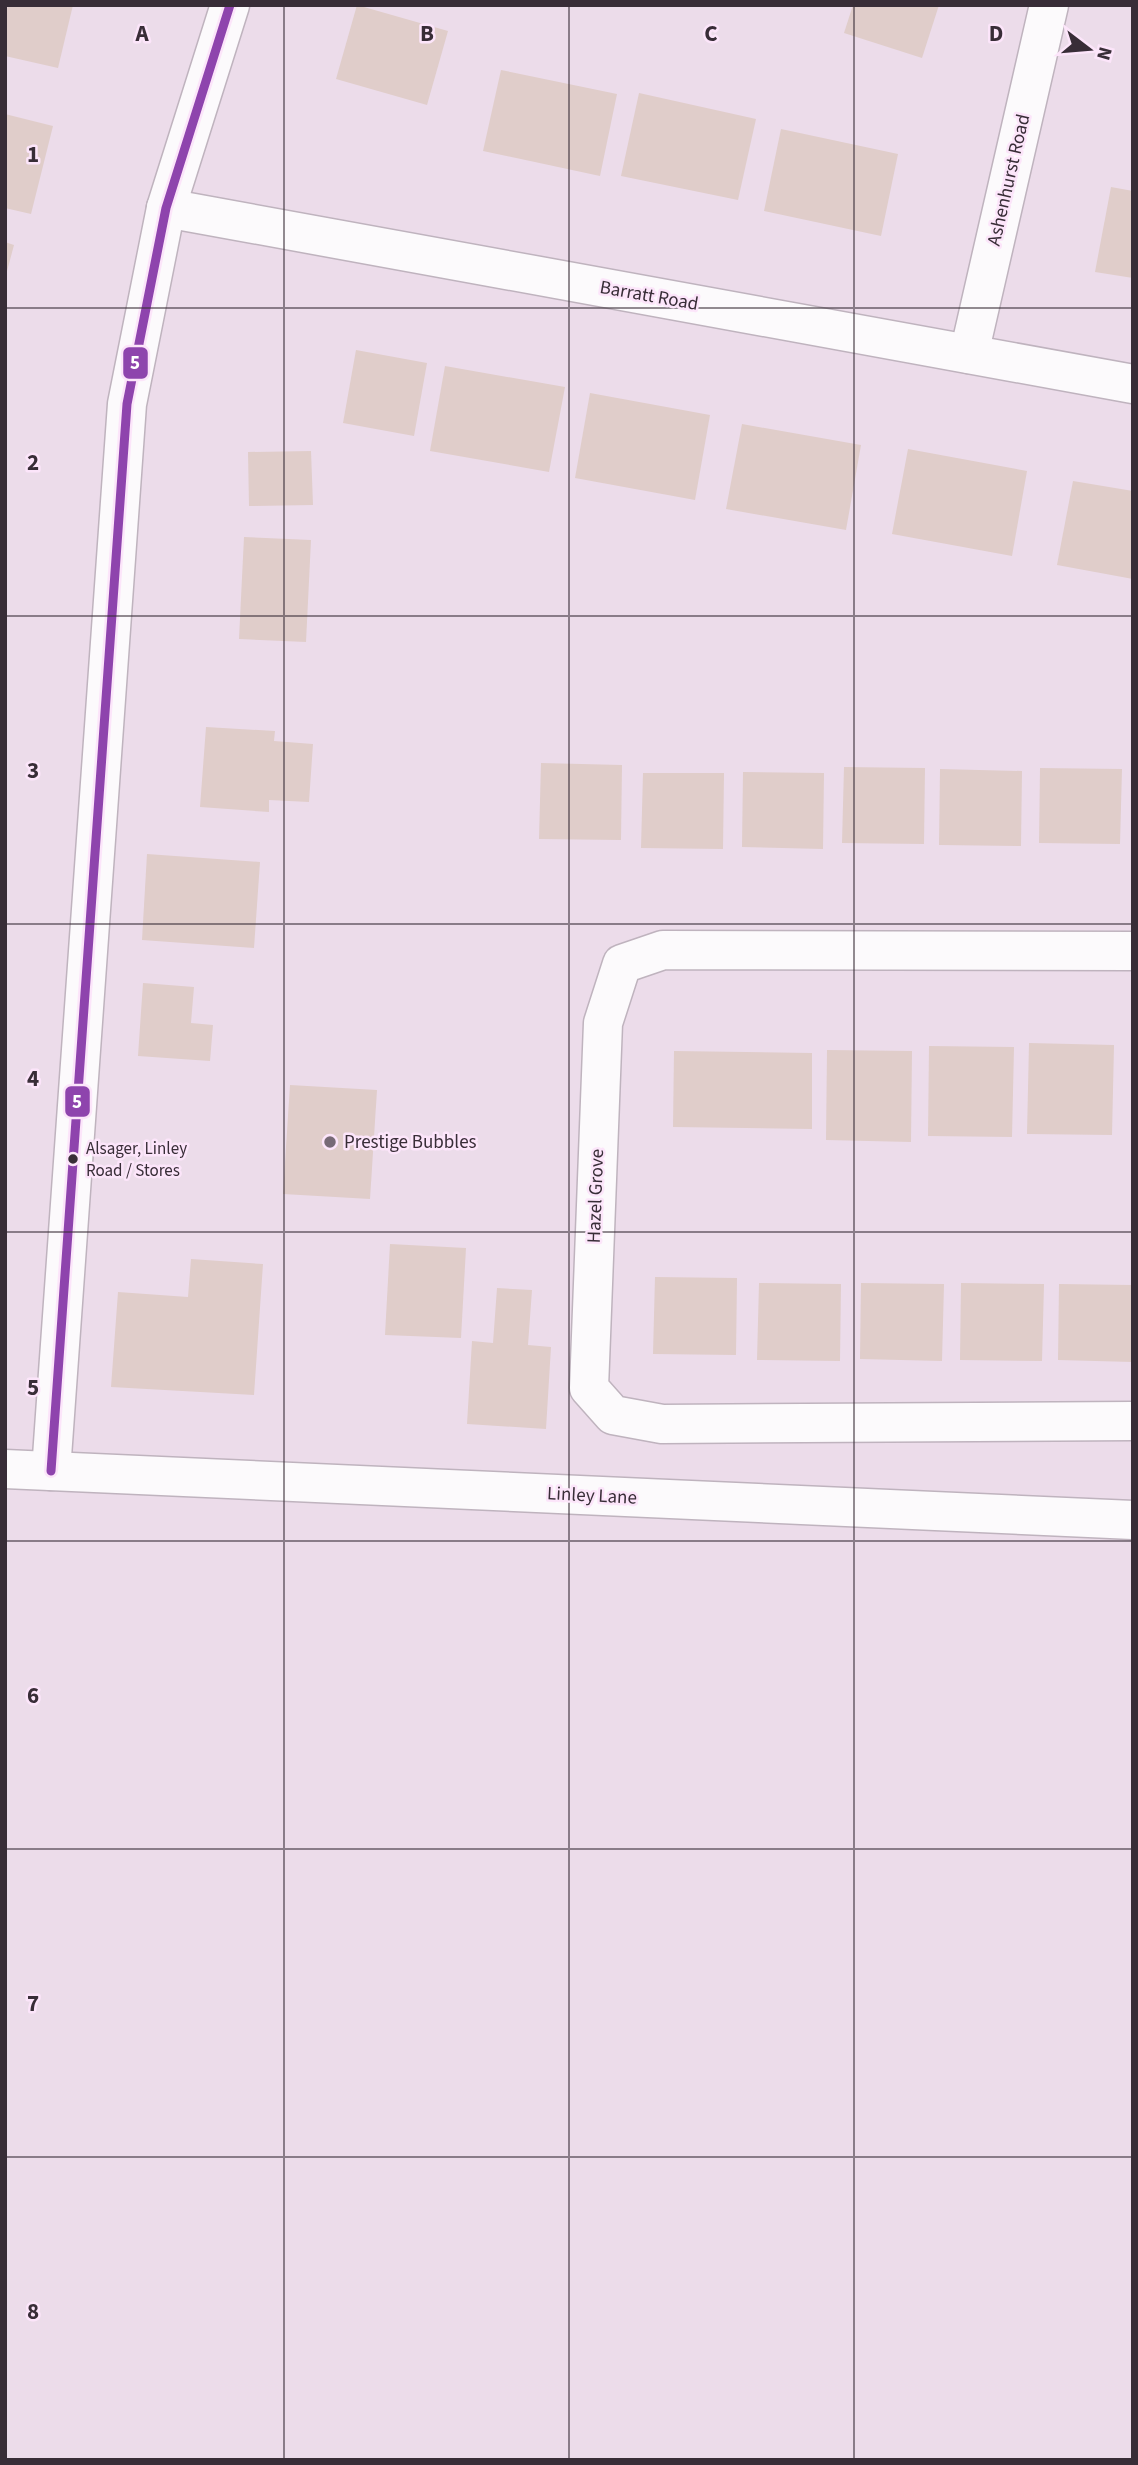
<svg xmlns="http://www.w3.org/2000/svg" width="1138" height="2465" font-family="'Source Sans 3',sans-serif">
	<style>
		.building { fill: #e0cdca }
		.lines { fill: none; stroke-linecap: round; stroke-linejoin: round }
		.minor-casing { stroke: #bfb3be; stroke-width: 41 }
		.primary-casing { stroke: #bfb3be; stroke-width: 41 }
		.minor { stroke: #fcfafc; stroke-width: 38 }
		.primary { stroke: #fcfafc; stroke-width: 38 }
		.bus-1-casing { stroke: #fce5fa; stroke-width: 14 }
		.bus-1 { stroke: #8e44ad; stroke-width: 9 }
		.grid { fill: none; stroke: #382d37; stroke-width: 2; stroke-opacity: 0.55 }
		.poi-dot { fill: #776a76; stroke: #fce5fa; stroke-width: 2.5 }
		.bus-dot { fill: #382d37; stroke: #fce5fa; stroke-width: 2.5 }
		.labels { text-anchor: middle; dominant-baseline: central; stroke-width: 5; stroke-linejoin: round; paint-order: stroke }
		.bus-label { font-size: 17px; fill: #382d37; stroke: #fce5fa; text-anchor: start }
		.street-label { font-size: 19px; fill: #382d37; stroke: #fce5fa }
		.poi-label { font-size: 19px; fill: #382d37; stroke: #fce5fa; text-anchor: start }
		.grid-label { font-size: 23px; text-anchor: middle; font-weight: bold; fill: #382d37; stroke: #fce5fa; stroke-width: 5; stroke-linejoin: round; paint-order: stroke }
		.line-badge { stroke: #fce5fa; stroke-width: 2.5 }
		.badge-label { font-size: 19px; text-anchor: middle; font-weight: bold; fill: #fff }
	</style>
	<rect width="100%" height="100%" fill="#ecdcea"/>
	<g class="building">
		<polygon points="8,5 73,5 58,68 5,56 5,16"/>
		<polygon points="357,5 448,31 427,105 336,79"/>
		<polygon points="853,5 939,5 922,58 844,33"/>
		<polygon points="501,70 617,94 600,176 483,151"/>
		<polygon points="639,93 756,119 738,200 621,176"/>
		<polygon points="5,114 53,126 31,214 5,208"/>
		<polygon points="781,129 898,154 881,236 764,211"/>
		<polygon points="1111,187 1133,191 1133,278 1095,272"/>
		<polygon points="5,242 14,245 6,275 5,274"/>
		<polygon points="356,350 427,363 414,436 343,423"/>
		<polygon points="445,366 565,387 549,472 430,451"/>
		<polygon points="590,393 710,415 695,500 575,478"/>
		<polygon points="742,424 861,445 846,530 726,509"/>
		<polygon points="908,449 1027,471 1012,556 892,534"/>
		<polygon points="311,451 313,505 249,506 248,452"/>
		<polygon points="1073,481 1133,491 1133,579 1057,565"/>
		<polygon points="244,537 311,540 306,642 239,639"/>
		<polygon points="206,727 275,731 274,741 313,744 309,802 269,800 269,812 200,807"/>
		<polygon points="541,763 622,765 621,840 539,839"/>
		<polygon points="844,767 925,768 924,844 842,843"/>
		<polygon points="1040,768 1122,769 1120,844 1039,843"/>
		<polygon points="940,769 1022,771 1021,846 939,845"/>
		<polygon points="743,772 824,773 823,849 742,847"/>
		<polygon points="643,773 724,773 723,849 641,848"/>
		<polygon points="147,854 260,862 254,948 142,940"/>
		<polygon points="143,983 194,987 191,1023 213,1025 210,1061 138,1056"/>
		<polygon points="1029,1043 1114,1045 1112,1135 1027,1134"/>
		<polygon points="929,1046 1014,1047 1012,1137 928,1136"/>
		<polygon points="827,1050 912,1051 911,1142 826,1140"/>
		<polygon points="674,1051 812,1053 812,1129 673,1127"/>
		<polygon points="290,1085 377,1090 370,1199 283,1194"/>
		<polygon points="390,1244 466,1248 461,1338 385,1335"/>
		<polygon points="191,1259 263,1264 254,1395 111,1387 118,1292 188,1297"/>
		<polygon points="655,1277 737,1278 736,1355 653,1354"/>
		<polygon points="759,1283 841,1284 840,1361 757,1360"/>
		<polygon points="861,1283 944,1284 942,1361 860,1359"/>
		<polygon points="961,1283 1044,1284 1042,1361 960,1360"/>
		<polygon points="1059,1284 1133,1285 1133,1362 1058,1360"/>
		<polygon points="497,1288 532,1290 528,1345 551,1347 546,1429 467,1424 472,1341 493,1343"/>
	</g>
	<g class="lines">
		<g class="minor-casing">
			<g id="minor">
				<polyline points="166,208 1133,384"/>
				<polyline points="969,354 1049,5"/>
				<polyline points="1133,951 663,950 622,964 603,1023 589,1388 613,1415 662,1424 1133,1421"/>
				<polyline points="51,1471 127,404 166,208 230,5"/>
			</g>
		</g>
		<g class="primary-casing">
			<polyline id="primary" points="5,1469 1133,1520"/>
		</g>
		<use href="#minor" class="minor"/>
		<use href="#primary" class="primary"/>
		<g class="bus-1-casing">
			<polyline id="bus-1" points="51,1471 127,404 166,208 230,5"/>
		</g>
		<use href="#bus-1" class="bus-1"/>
	</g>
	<path class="grid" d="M 284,5 L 284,2460M 569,5 L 569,2460M 854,5 L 854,2460M 5,308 L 1133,308M 5,616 L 1133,616M 5,924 L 1133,924M 5,1232 L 1133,1232M 5,1541 L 1133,1541M 5,1849 L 1133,1849M 5,2157 L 1133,2157"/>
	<circle class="poi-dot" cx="330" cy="1142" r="7"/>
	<circle class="bus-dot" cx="73" cy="1159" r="6"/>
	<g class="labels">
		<g class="bus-label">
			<text x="86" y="1149">Alsager, Linley<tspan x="86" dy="22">Road / Stores</tspan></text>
		</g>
		<g class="street-label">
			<text transform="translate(1009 180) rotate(-77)">Ashenhurst Road</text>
			<text transform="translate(649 296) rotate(10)">Barratt Road</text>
			<text transform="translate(596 1196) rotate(-88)">Hazel Grove</text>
			<text transform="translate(592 1496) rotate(3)">Linley Lane</text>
		</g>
		<g class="poi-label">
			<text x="344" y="1142">Prestige Bubbles</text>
		</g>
	</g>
	<g class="grid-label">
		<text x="142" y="41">A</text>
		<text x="427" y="41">B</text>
		<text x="711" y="41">C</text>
		<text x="996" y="41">D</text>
		<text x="33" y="162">1</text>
		<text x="33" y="470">2</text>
		<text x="33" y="778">3</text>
		<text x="33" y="1086">4</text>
		<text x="33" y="1395">5</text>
		<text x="33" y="1703">6</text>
		<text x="33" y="2011">7</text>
		<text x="33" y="2319">8</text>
	</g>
	<g class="line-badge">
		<rect x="122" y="346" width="27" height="34" rx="7" fill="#8e44ad"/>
		<rect x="64" y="1085" width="27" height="33" rx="7" fill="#8e44ad"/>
	</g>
	<g class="badge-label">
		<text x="135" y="369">5</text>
		<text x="77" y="1108">5</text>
	</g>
	<rect width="1138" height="2465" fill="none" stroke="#382d37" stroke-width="14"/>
	<g transform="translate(1089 49) rotate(106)" stroke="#fce5fa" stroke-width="5" paint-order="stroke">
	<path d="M0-5L12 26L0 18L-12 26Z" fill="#382d37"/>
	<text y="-10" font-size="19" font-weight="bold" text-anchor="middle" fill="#382d37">N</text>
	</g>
</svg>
